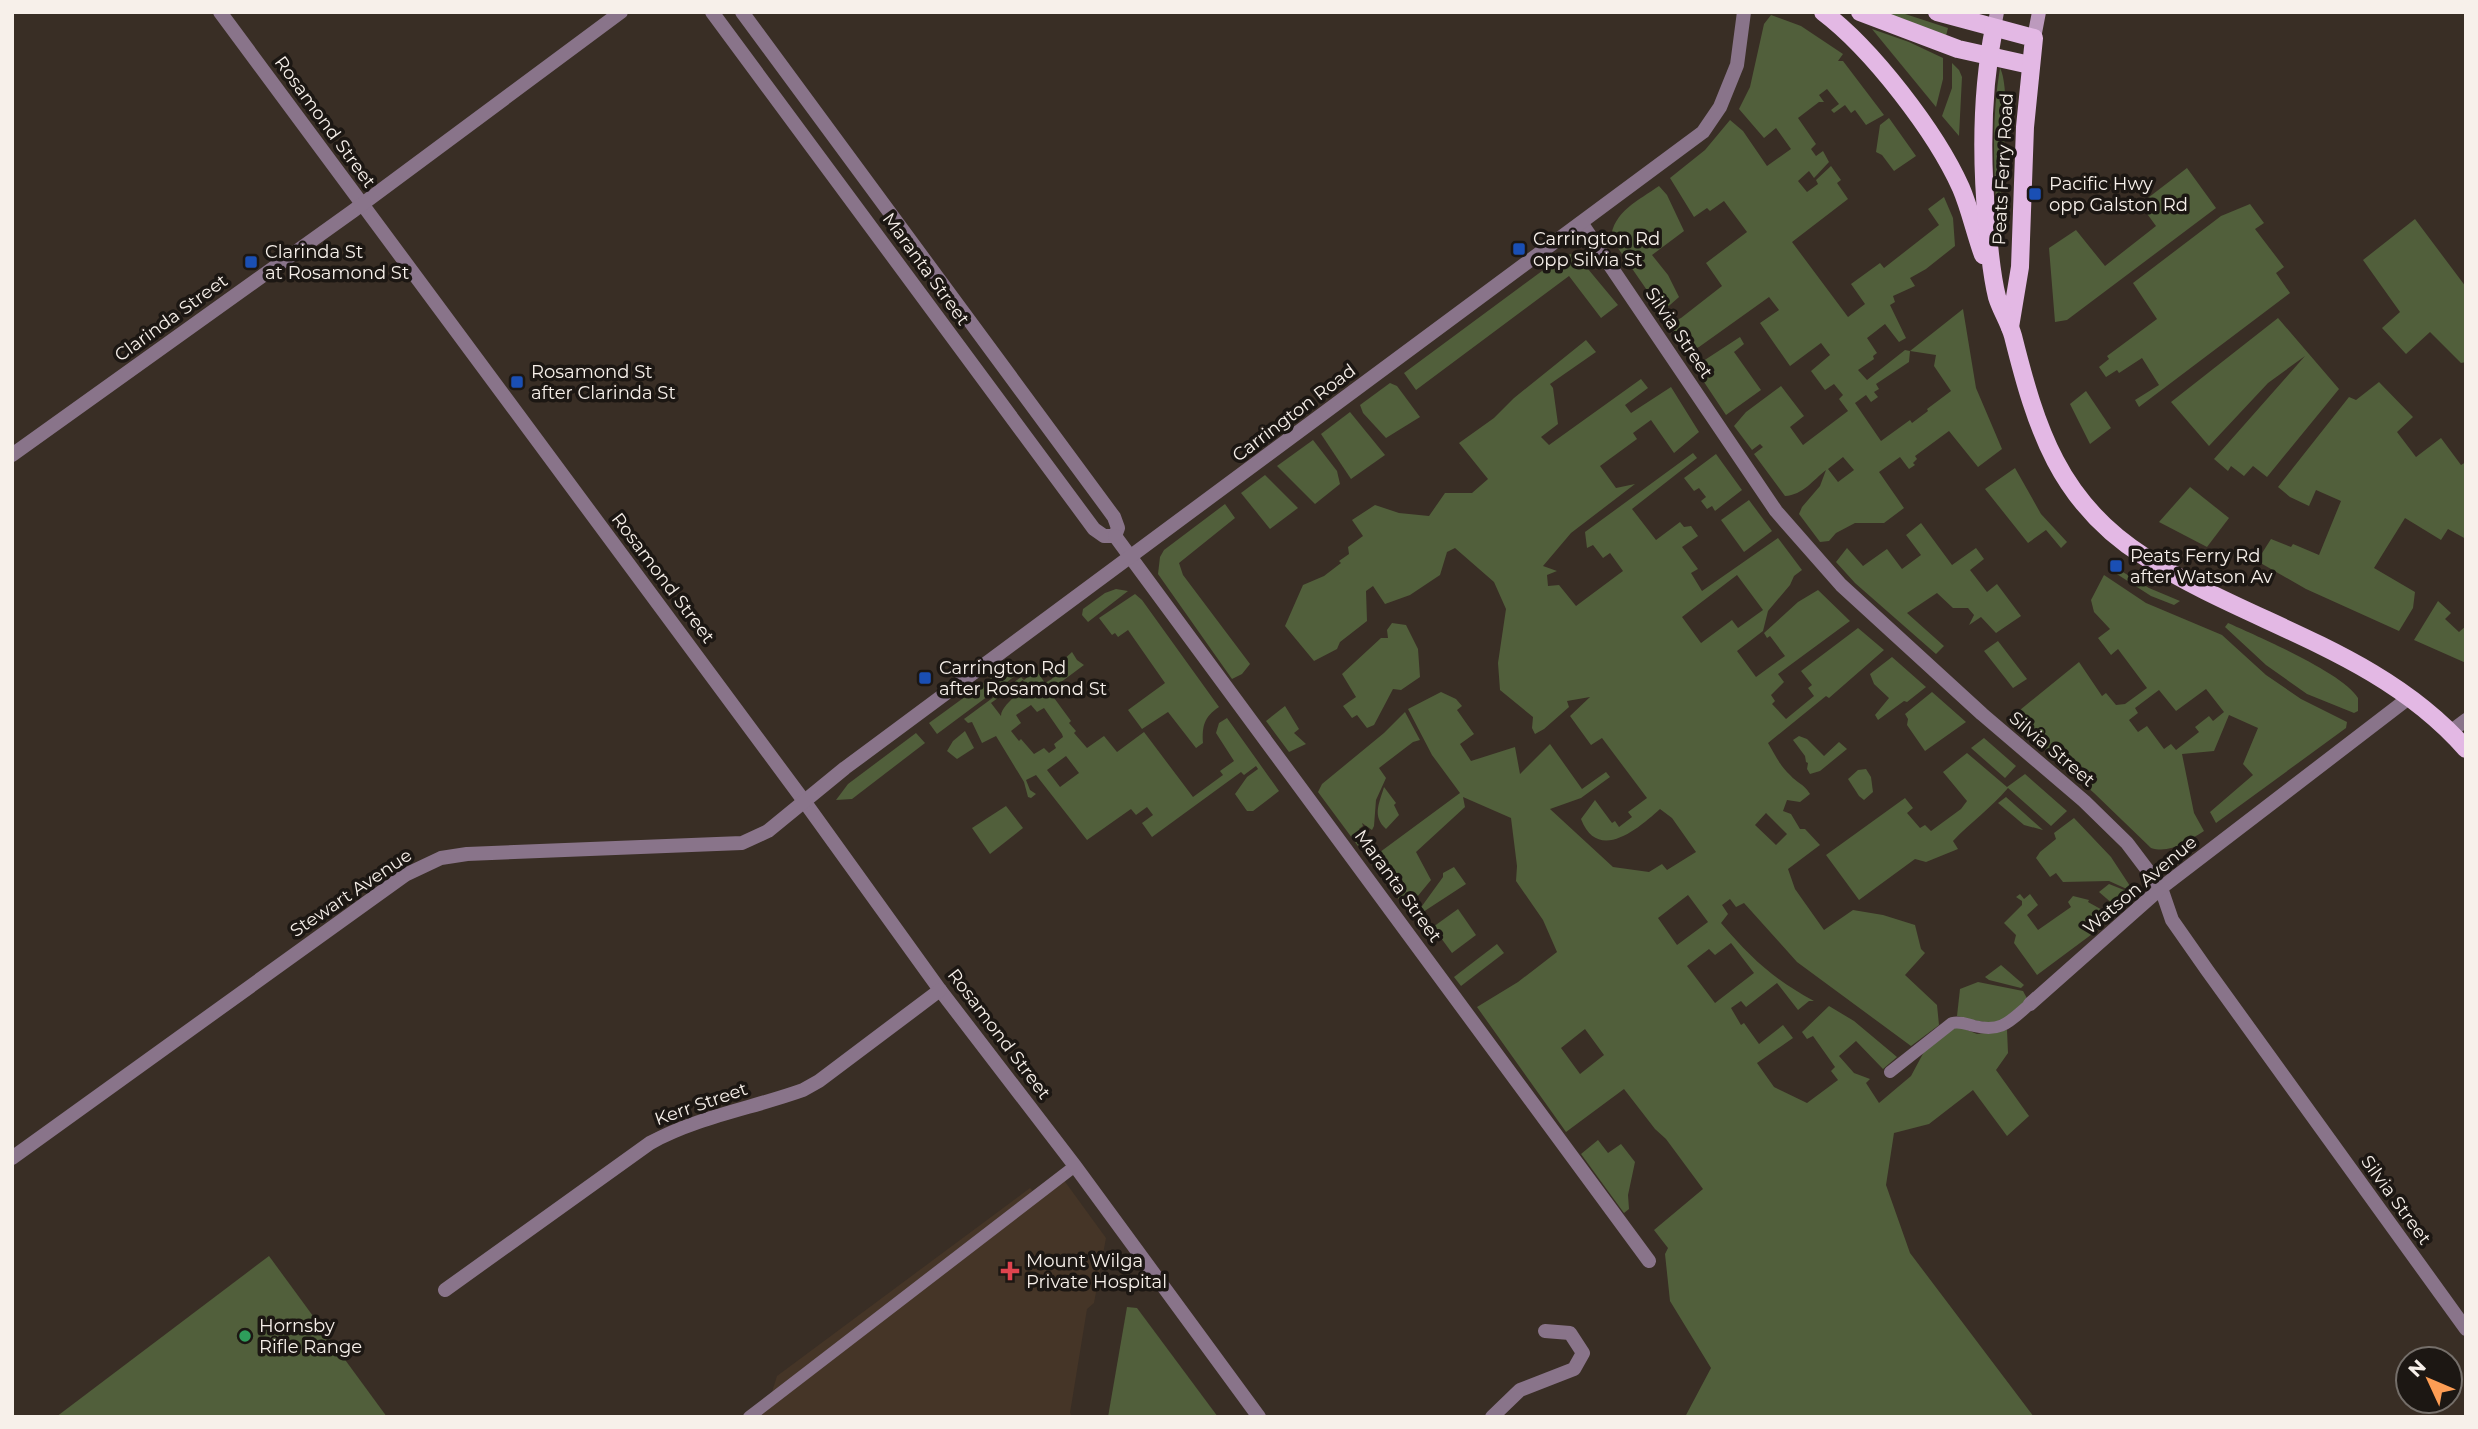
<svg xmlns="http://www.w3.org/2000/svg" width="2478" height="1429" font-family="Montserrat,sans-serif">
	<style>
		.built { fill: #453527 }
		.green { fill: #515f3b; fill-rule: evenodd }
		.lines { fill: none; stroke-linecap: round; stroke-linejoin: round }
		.service { stroke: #89748a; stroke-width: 12 }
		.minor { stroke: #89748a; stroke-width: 14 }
		.secondary { stroke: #bc9abd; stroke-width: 14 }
		.primary { stroke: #e3b8e4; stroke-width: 18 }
		.transit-dot { fill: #1a4fb4; stroke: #1c1713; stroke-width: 2.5 }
		.health-dot { fill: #e0444e; stroke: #1c1713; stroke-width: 2.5 }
		.leisure-dot { fill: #2e9e5b; stroke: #1c1713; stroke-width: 2.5 }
		.labels { text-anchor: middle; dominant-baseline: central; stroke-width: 7; stroke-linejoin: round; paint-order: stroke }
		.street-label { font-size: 18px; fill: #f7f0ea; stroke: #1c1713 }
		.poi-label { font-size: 18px; fill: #f7f0ea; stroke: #1c1713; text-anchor: start }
	</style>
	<rect width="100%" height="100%" fill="#392e25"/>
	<polygon class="built" points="1058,1172 1106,1238 1094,1303 1087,1309 1070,1413 1073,1417 741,1417 772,1392 777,1376 1030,1188 1033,1191"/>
	<g class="green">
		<polygon points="1881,12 1899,12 1948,28 1946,36"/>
		<path d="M 1771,15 L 1801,26 L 1843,54 L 1838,61 L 1843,61 L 1884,115 L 1866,125 L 1855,110 L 1851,113 L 1845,105 L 1834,113 L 1831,110 L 1839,104 L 1827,89 L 1819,95 L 1824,102 L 1819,102 L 1798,118 L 1816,144 L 1811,149 L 1816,156 L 1823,151 L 1829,162 L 1814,178 L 1809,171 L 1798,181 L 1807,192 L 1818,184 L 1816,180 L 1831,166 L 1841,180 L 1837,183 L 1848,199 L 1792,242 L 1848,317 L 1865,304 L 1851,284 L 1880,263 L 1884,268 L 1939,225 L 1928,209 L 1944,197 L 1953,218 L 1955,246 L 1926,269 L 1910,278 L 1915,286 L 1893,296 L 1895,302 L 1890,305 L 1906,338 L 1899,342 L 1885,324 L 1867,338 L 1877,353 L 1873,356 L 1874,359 L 1858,370 L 1867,380 L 1905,350 L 1910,351 L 1963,309 L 1976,388 L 2002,449 L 1978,467 L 1949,431 L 1915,456 L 1917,459 L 1913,463 L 1915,465 L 1909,469 L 1900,457 L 1879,472 L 1904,508 L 1884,523 L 1855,523 L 1836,533 L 1829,541 L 1820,542 L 1799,514 L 1802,507 L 1820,486 L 1826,470 C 1813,480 1803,495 1785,496 L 1754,454 L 1763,447 L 1760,444 L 1752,450 L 1734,426 L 1746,412 L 1781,386 L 1804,416 L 1790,427 L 1803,445 L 1848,411 L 1839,399 L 1843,395 L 1834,384 L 1825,390 L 1811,371 L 1830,355 L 1821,343 L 1790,366 L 1760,323 L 1779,310 L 1769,297 L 1699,347 L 1688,352 L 1668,324 L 1681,318 L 1722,286 L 1706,263 L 1747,232 L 1724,201 L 1710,211 L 1707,208 L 1694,217 L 1670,178 L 1705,150 L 1730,120 L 1743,131 L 1767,166 L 1791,149 L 1776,128 L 1764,138 L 1739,109 L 1750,87 L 1764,24 ZM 1910,351 L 1936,355 L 1934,366 L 1951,391 L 1927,409 L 1928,411 L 1912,423 L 1910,420 L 1881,441 L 1855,403 L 1866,395 L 1871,402 L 1878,397 L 1874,392 L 1879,389 L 1876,384 L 1909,362 ZM 1843,457 L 1854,470 L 1838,482 L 1828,469 Z"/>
		<polygon points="1872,29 1909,42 1943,58 1943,79 1936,107"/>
		<polygon points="1952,63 1959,70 1962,77 1959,136 1942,116 1952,88"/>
		<path d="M 2000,68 C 2012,91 2001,180 2000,210 L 1997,211 C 1993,163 1992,115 2000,68 Z"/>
		<polygon points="1889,118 1916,156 1894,171 1882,155 1876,152 1880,125"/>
		<polygon points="2187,168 2216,208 2067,320 2055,322 2049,248 2076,230 2105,266 2156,226 2140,204"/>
		<path d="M 1659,186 L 1667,195 L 1684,231 L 1652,255 L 1668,275 L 1679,297 L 1662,312 L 1611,238 C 1613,212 1639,200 1659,186 Z"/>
		<polygon points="2250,204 2264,223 2255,229 2284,267 2276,273 2290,293 2139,407 2135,400 2159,385 2142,358 2119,373 2117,370 2106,377 2099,367 2109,359 2107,356 2157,319 2133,283 2221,216"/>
		<polygon points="2415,219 2466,287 2466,362 2461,363 2430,332 2406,354 2382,328 2400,312 2363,260"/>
		<polygon points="1571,254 1573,256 1572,262 1588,269 1618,305 1601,318 1569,276 1416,390 1404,373 1561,257"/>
		<polygon points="2278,318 2339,389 2267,477 2253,466 2244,476 2231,466 2228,471 2214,459 2305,356 2268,383 2209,446 2171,402"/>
		<polygon points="1740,337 1744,344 1734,352 1761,390 1726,415 1694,367"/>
		<path d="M 1586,340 L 1596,352 L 1550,384 L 1553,388 L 1558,424 L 1541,437 L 1549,445 L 1641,379 L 1648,388 L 1625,405 L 1631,413 L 1671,387 L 1699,432 L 1674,453 L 1651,420 L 1633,433 L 1637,439 L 1600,466 L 1616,488 L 1635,484 L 1571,533 L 1543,566 L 1557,571 L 1547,575 L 1548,586 L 1559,585 L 1576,606 L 1623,571 L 1610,553 L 1603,558 L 1593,545 L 1587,548 L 1585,532 L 1693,453 L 1697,458 L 1632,509 L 1656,540 L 1680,522 L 1684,527 L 1691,526 L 1698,536 L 1682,547 L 1698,569 L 1691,573 L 1702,591 L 1778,538 L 1802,570 L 1794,576 L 1790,585 L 1768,611 L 1763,631 L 1737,651 L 1756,677 L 1785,656 L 1770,636 L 1767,638 L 1764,633 L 1798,602 L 1818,590 L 1850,621 L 1778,674 L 1784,682 L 1771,695 L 1775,701 L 1772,704 L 1786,719 L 1814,696 L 1808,688 L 1812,685 L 1801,671 L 1858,628 L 1884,650 L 1829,698 L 1826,696 L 1768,743 C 1774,753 1780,766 1790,775 C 1797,783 1803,783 1810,794 L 1800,802 L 1787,800 L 1783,811 L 1791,814 L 1800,829 L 1805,829 L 1820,845 L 1788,869 L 1795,889 L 1824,930 L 1853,910 L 1883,915 L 1915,925 L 1921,949 L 1925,953 L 1905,975 L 1937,1005 L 1939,1025 L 1911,1046 L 1797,962 L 1744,903 L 1736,907 L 1730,899 L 1722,905 L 1728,914 L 1721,923 C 1751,958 1773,979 1814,1001 L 1809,1001 L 1798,1010 L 1777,983 L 1746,1007 L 1741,1001 L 1731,1008 L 1741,1025 L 1744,1023 L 1759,1044 L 1783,1025 L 1793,1038 L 1757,1063 L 1774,1087 L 1807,1103 L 1838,1080 L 1831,1071 L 1835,1067 L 1813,1036 L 1807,1039 L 1802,1032 L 1829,1006 L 1854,1021 L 1897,1057 L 1883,1069 L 1856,1041 L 1839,1056 L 1854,1073 L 1870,1079 L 1866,1083 L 1879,1103 L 1911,1076 L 1926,1048 L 1957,1026 L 1977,1034 L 2007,1030 L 2008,1053 L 1996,1070 L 2029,1116 L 2007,1136 L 1973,1090 L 1929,1124 L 1894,1133 L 1886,1185 L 1910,1253 L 2034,1417 L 1685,1417 L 1711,1368 L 1670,1301 L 1665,1254 L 1668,1248 L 1654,1230 L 1703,1189 L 1666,1139 L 1655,1129 L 1624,1089 L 1566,1132 L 1477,1007 L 1518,982 L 1557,952 L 1543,920 L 1516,881 L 1517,866 L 1511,818 L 1463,797 L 1465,807 L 1416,852 L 1431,880 L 1417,897 L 1414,894 L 1409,904 L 1405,907 L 1370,862 L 1376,855 L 1460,793 L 1432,755 L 1408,709 L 1441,692 L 1456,699 L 1462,706 L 1457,710 L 1474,734 L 1460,744 L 1471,761 L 1515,747 L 1520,774 L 1550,744 L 1582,789 L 1606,772 L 1610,777 L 1581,798 L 1550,809 L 1613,867 L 1649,872 L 1662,864 L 1667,870 L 1696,852 L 1672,818 L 1660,809 C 1638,829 1598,863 1581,819 L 1595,800 L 1612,823 L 1615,821 L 1619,827 L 1632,817 L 1628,812 L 1647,798 L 1602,738 L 1591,745 L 1570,716 L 1590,697 L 1567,701 L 1569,707 L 1544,729 L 1535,734 L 1532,728 L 1533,717 L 1500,690 L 1498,663 L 1506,609 L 1494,582 L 1455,548 L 1447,552 L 1440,575 L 1410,595 L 1385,604 L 1373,586 L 1366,591 L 1367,621 L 1340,642 L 1337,649 L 1314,661 L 1285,626 L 1303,585 L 1324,576 L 1341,563 L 1339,561 L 1349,554 L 1348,547 L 1363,536 L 1352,520 L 1375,505 L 1399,513 L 1429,516 L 1445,493 L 1472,493 L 1488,479 L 1459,443 L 1494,418 L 1514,398 ZM 1737,575 L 1763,610 L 1738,628 L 1732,620 L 1701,643 L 1682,617 ZM 1766,813 L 1787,834 L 1776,845 L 1755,825 ZM 1688,895 L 1708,922 L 1677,945 L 1658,918 ZM 1731,943 L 1754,973 L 1715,1003 L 1687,966 L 1709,949 L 1715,955 ZM 1585,1029 L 1604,1055 L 1580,1074 L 1561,1048 Z"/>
		<polygon points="2379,382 2413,417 2397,432 2416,457 2441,438 2461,465 2466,462 2466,539 2448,529 2441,540 2405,518 2374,568 2415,592 2413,608 2399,631 2306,589 2257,561 2271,539 2291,547 2293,544 2319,555 2341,501 2316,490 2309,506 2290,497 2278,487 2349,397 2356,400"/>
		<polygon points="1390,383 1397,386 1420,417 1386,438 1363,413 1360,405"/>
		<polygon points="2086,391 2111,428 2090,444 2070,404"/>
		<polygon points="1350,412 1385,455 1351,479 1321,434"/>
		<polygon points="1313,440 1337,471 1340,484 1315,504 1277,466"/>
		<polygon points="1716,454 1742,490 1715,511 1712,506 1707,509 1701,501 1706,497 1699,488 1694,491 1684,478"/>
		<polygon points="2015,468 2041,514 2067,542 2061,548 2046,530 2028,543 1985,489"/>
		<polygon points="1265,475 1298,508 1270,529 1241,493"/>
		<polygon points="2190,487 2229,518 2207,547 2159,522"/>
		<polygon points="1749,500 1772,531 1744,552 1721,520"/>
		<polygon points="1225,504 1235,518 1179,563 1183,575 1250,664 1242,674 1232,679 1158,574 1160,557 1164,550"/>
		<polygon points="1921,523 1952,565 1976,548 1984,559 1970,570 1987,592 1997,584 2021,616 1996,633 1981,617 1969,625 1974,615 1968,608 1953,608 1937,593 1907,613 1944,646 1936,654 1855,583 1836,562 1847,548 1863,566 1887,549 1902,569 1921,555 1906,535"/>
		<polygon points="2113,566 2149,588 2180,601 2174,605 2151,596 2109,569"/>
		<path d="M 2104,575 L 2146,603 L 2222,635 L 2266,675 L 2301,699 L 2347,722 L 2346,728 L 2216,823 L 2210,812 L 2253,775 L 2243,764 L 2258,728 L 2229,715 L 2214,751 L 2182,754 L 2194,813 L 2204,831 C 2188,841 2170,854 2151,848 L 2094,793 L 2012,721 L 2020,710 L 2079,662 L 2102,696 L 2106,693 L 2116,705 L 2125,704 L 2147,688 L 2118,649 L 2111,655 L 2098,638 L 2110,629 L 2094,612 L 2091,600 ZM 2206,689 L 2224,712 L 2213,721 L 2209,716 L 2195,727 L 2199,732 L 2176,750 L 2171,744 L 2164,749 L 2147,726 L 2138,732 L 2129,720 L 2138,713 L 2135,708 L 2159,690 L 2176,711 Z"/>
		<polygon points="1116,589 1128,591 1088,622 1082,615 1083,609 1105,593"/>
		<path d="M 1135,594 L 1142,600 L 1219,707 C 1204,717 1202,726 1203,743 L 1196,748 L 1168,712 L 1142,729 L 1128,710 L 1165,683 L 1128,630 L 1118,637 L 1115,633 L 1112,635 L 1099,618 Z"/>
		<polygon points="2438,601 2451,613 2445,619 2459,632 2466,626 2466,663 2414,640"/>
		<polygon points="1392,623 1406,625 1418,649 1420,677 1401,690 1393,689 1374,725 1367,728 1357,715 1352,718 1343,706 1356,697 1342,674 1381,638 1388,638 1387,630"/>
		<path d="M 2228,623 C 2257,636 2343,673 2358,698 L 2358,711 L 2354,713 L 2307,694 L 2266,665 L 2225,627 Z"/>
		<polygon points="1998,641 2027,679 2013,688 1984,651"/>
		<path d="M 1072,652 L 1077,660 L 1084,665 L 1049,691 L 1071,721 L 1069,723 L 1076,731 L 1074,733 L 1087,748 L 1104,736 L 1117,752 L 1144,732 L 1193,797 L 1223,775 L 1220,771 L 1234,761 L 1216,733 L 1219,723 L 1227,718 L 1279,791 L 1253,811 L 1247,811 L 1235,794 L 1247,777 L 1258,769 L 1256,766 L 1244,775 L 1241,772 L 1152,837 L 1142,823 L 1153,815 L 1147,807 L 1136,815 L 1131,809 L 1087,840 L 1036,775 L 1026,780 L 1030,790 L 1036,794 L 1031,798 L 1028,797 L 1024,782 L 996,736 L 982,743 L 972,722 L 968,723 L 964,719 L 1021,677 L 1024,680 L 1036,670 L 1045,683 L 1052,679 L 1060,663 ZM 1023,680 L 1025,686 C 1018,695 1001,706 1001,716 L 991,703 ZM 1031,705 L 1037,712 L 1044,708 L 1062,734 L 1063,737 L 1054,744 L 1056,748 L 1049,753 L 1044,748 L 1034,754 L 1021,739 L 1019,741 L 1011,731 L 1021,723 L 1016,715 ZM 1066,756 L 1079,773 L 1060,787 L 1047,770 Z"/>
		<polygon points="1892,657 1926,687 1907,702 1904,701 1878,720 1875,715 1889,698 1874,684 1870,674"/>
		<polygon points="1010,664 1019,673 937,734 929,723"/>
		<polygon points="1932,692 1966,722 1925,751 1907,725 1908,719 1905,714"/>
		<polygon points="1285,706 1299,729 1294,733 1306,744 1289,752 1266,721"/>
		<polygon points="1405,712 1420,740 1413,742 1379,768 1386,778 1376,800 1374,826 1372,830 1362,823 1363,826 1359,829 1370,843 1358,846 1318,792 1322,784 1384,733"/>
		<polygon points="965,731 974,748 957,759 947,751 953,741"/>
		<polygon points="916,733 925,743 852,799 836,800 848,784"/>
		<polygon points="1799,736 1807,739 1824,756 1839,742 1847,749 1820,771 1810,774 1807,769 1808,763 1806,762 1805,756 1793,740"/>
		<polygon points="1984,738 2016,766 2005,778 1971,748"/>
		<path d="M 1967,753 L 2007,787 L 2025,774 L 2067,811 L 2051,826 L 2008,788 C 1991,808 1971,822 1953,841 L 1958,849 L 1926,862 L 1915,859 L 1859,900 L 1826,855 L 1905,798 L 1913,808 L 1907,813 L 1920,828 L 1925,825 L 1931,831 L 1961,809 L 1967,801 L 1943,772 Z"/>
		<polygon points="1858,770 1866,769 1871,777 1873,792 1864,800 1859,796 1848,779"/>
		<path d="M 1384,787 L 1396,803 L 1394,805 L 1399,815 L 1386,829 C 1372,816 1379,804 1384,787 Z"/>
		<polygon points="2006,797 2043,830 2024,825 1998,803"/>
		<polygon points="1006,806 1023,828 990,854 972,828"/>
		<polygon points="2074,818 2111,857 2130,886 2129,890 2109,881 2063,882 2056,873 2050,877 2036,858 2040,852 2056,839 2054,833"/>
		<polygon points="1454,867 1466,884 1420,914 1413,917 1409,915 1422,906 1443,877 1443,873"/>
		<polygon points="2109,884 2129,892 2134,899 2121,911 2099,892"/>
		<polygon points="2020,894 2024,899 2030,894 2038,905 2027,915 2038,930 2071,907 2068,902 2073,896 2089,900 2088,902 2115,917 2037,975 2014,943 2016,935 2004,923 2022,905 2022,901 2016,897"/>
		<polygon points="1458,909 1476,935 1452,953 1433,927"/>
		<polygon points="1497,944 1504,953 1461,986 1454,977"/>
		<polygon points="2001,965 2024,985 2021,988 1989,980 1985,977"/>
		<path d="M 1978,982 L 2023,991 L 2029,1002 C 1998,1026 1995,1026 1957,1016 L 1960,989 Z"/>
		<polygon points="1598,1140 1608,1153 1621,1144 1635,1162 1628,1195 1629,1209 1624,1213 1581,1154"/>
		<polygon points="269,1256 387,1417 56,1417"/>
		<polygon points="1127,1307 1137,1308 1218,1417 1108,1417"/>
	</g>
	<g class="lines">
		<g class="service">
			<path d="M 1890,1072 L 1952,1023 C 1961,1021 1966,1024 1974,1026 C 2002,1033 2010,1021 2030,1004"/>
			<polyline points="749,1417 1075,1166"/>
		</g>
		<g class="minor">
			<polyline points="220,12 804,801 940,990 1075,1166 1259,1417"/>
			<polyline points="712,12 1094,529 1104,536 1115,536"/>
			<polyline points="742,12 1114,517 1118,528 1115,536"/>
			<polyline points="1582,224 1776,511 1841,585 1982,714 2084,801 2127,843 2161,888 2172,920 2207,970 2466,1329"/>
			<polyline points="12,455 353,211 621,12"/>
			<polyline points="1115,536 1649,1261"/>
			<polyline points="2450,732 2466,720"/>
			<polyline points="2030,1004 2161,888 2410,697"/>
			<polyline points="12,1158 405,875 441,858 467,854 742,843 768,831 845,768 1703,132 1720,107 1737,65 1744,12"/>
			<path d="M 445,1290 L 650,1143 C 697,1117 753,1108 803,1090 L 819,1081 L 940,990"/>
			<polyline points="1492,1417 1520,1390 1574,1369 1583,1353 1570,1333 1545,1331"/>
		</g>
		<g class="secondary">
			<polyline points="1994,28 1997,12"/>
			<polyline points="2034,38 2039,12"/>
		</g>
		<g class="primary">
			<path d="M 1823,12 C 1872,49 1936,132 1961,188 C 1970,209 1975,233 1983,255"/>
			<polyline points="1860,12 1958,49 2030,65"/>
			<polyline points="1937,12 2034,38 2025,127 2020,267 2010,327"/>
			<path d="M 1994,28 C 1981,93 1981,157 1987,223 C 1989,247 1991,273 1997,297 C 2001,310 2009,322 2013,336 C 2036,428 2059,503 2145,557 C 2251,625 2379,650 2466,749"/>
		</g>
	</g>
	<g class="transit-dot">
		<rect x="2028" y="187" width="14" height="14" rx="3.5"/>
		<rect x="1512" y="242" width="14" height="14" rx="3.5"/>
		<rect x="244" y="255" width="14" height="14" rx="3.5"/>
		<rect x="510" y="375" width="14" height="14" rx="3.5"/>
		<rect x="2109" y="559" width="14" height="14" rx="3.5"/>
		<rect x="918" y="671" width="14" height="14" rx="3.5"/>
	</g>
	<path class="health-dot" d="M1006.5 1260.5h7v7h7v7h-7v7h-7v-7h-7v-7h7z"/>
	<circle class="leisure-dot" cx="245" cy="1336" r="7"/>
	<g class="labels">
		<g class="street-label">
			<text transform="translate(325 122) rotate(54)">Rosamond Street</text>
			<text transform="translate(2003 169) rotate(-87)">Peats Ferry Road</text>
			<text transform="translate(926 269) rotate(54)">Maranta Street</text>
			<text transform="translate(171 318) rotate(-36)">Clarinda Street</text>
			<text transform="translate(1679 333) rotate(56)">Silvia Street</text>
			<text transform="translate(1294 413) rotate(-37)">Carrington Road</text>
			<text transform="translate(663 578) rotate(53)">Rosamond Street</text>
			<text transform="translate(2052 749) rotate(40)">Silvia Street</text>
			<text transform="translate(2140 885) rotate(-40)">Watson Avenue</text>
			<text transform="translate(1398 886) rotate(54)">Maranta Street</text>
			<text transform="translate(351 893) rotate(-34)">Stewart Avenue</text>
			<text transform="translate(999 1034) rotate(53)">Rosamond Street</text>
			<text transform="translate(701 1104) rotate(-19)">Kerr Street</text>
			<text transform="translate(2396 1200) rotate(54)">Silvia Street</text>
		</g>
		<g class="poi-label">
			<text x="2049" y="184">Pacific Hwy<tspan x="2049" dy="21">opp Galston Rd</tspan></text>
			<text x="1533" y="239">Carrington Rd<tspan x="1533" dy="21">opp Silvia St</tspan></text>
			<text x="265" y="252">Clarinda St<tspan x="265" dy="21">at Rosamond St</tspan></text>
			<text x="531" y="372">Rosamond St<tspan x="531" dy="21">after Clarinda St</tspan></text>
			<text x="2130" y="556">Peats Ferry Rd<tspan x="2130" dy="21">after Watson Av</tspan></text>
			<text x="939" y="668">Carrington Rd<tspan x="939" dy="21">after Rosamond St</tspan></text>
			<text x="1026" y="1261">Mount Wilga<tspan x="1026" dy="21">Private Hospital</tspan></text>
			<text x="259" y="1326">Hornsby<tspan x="259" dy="21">Rifle Range</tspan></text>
		</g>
	</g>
	<rect width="2478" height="1429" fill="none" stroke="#f7f0ea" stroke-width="28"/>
	<g transform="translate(2429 1380) rotate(314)"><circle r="33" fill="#1c1713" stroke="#746e69" stroke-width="2"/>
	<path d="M0-5L12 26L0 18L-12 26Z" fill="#fd9d54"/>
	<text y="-10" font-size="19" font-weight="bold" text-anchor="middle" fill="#f7f0ea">N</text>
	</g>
</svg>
